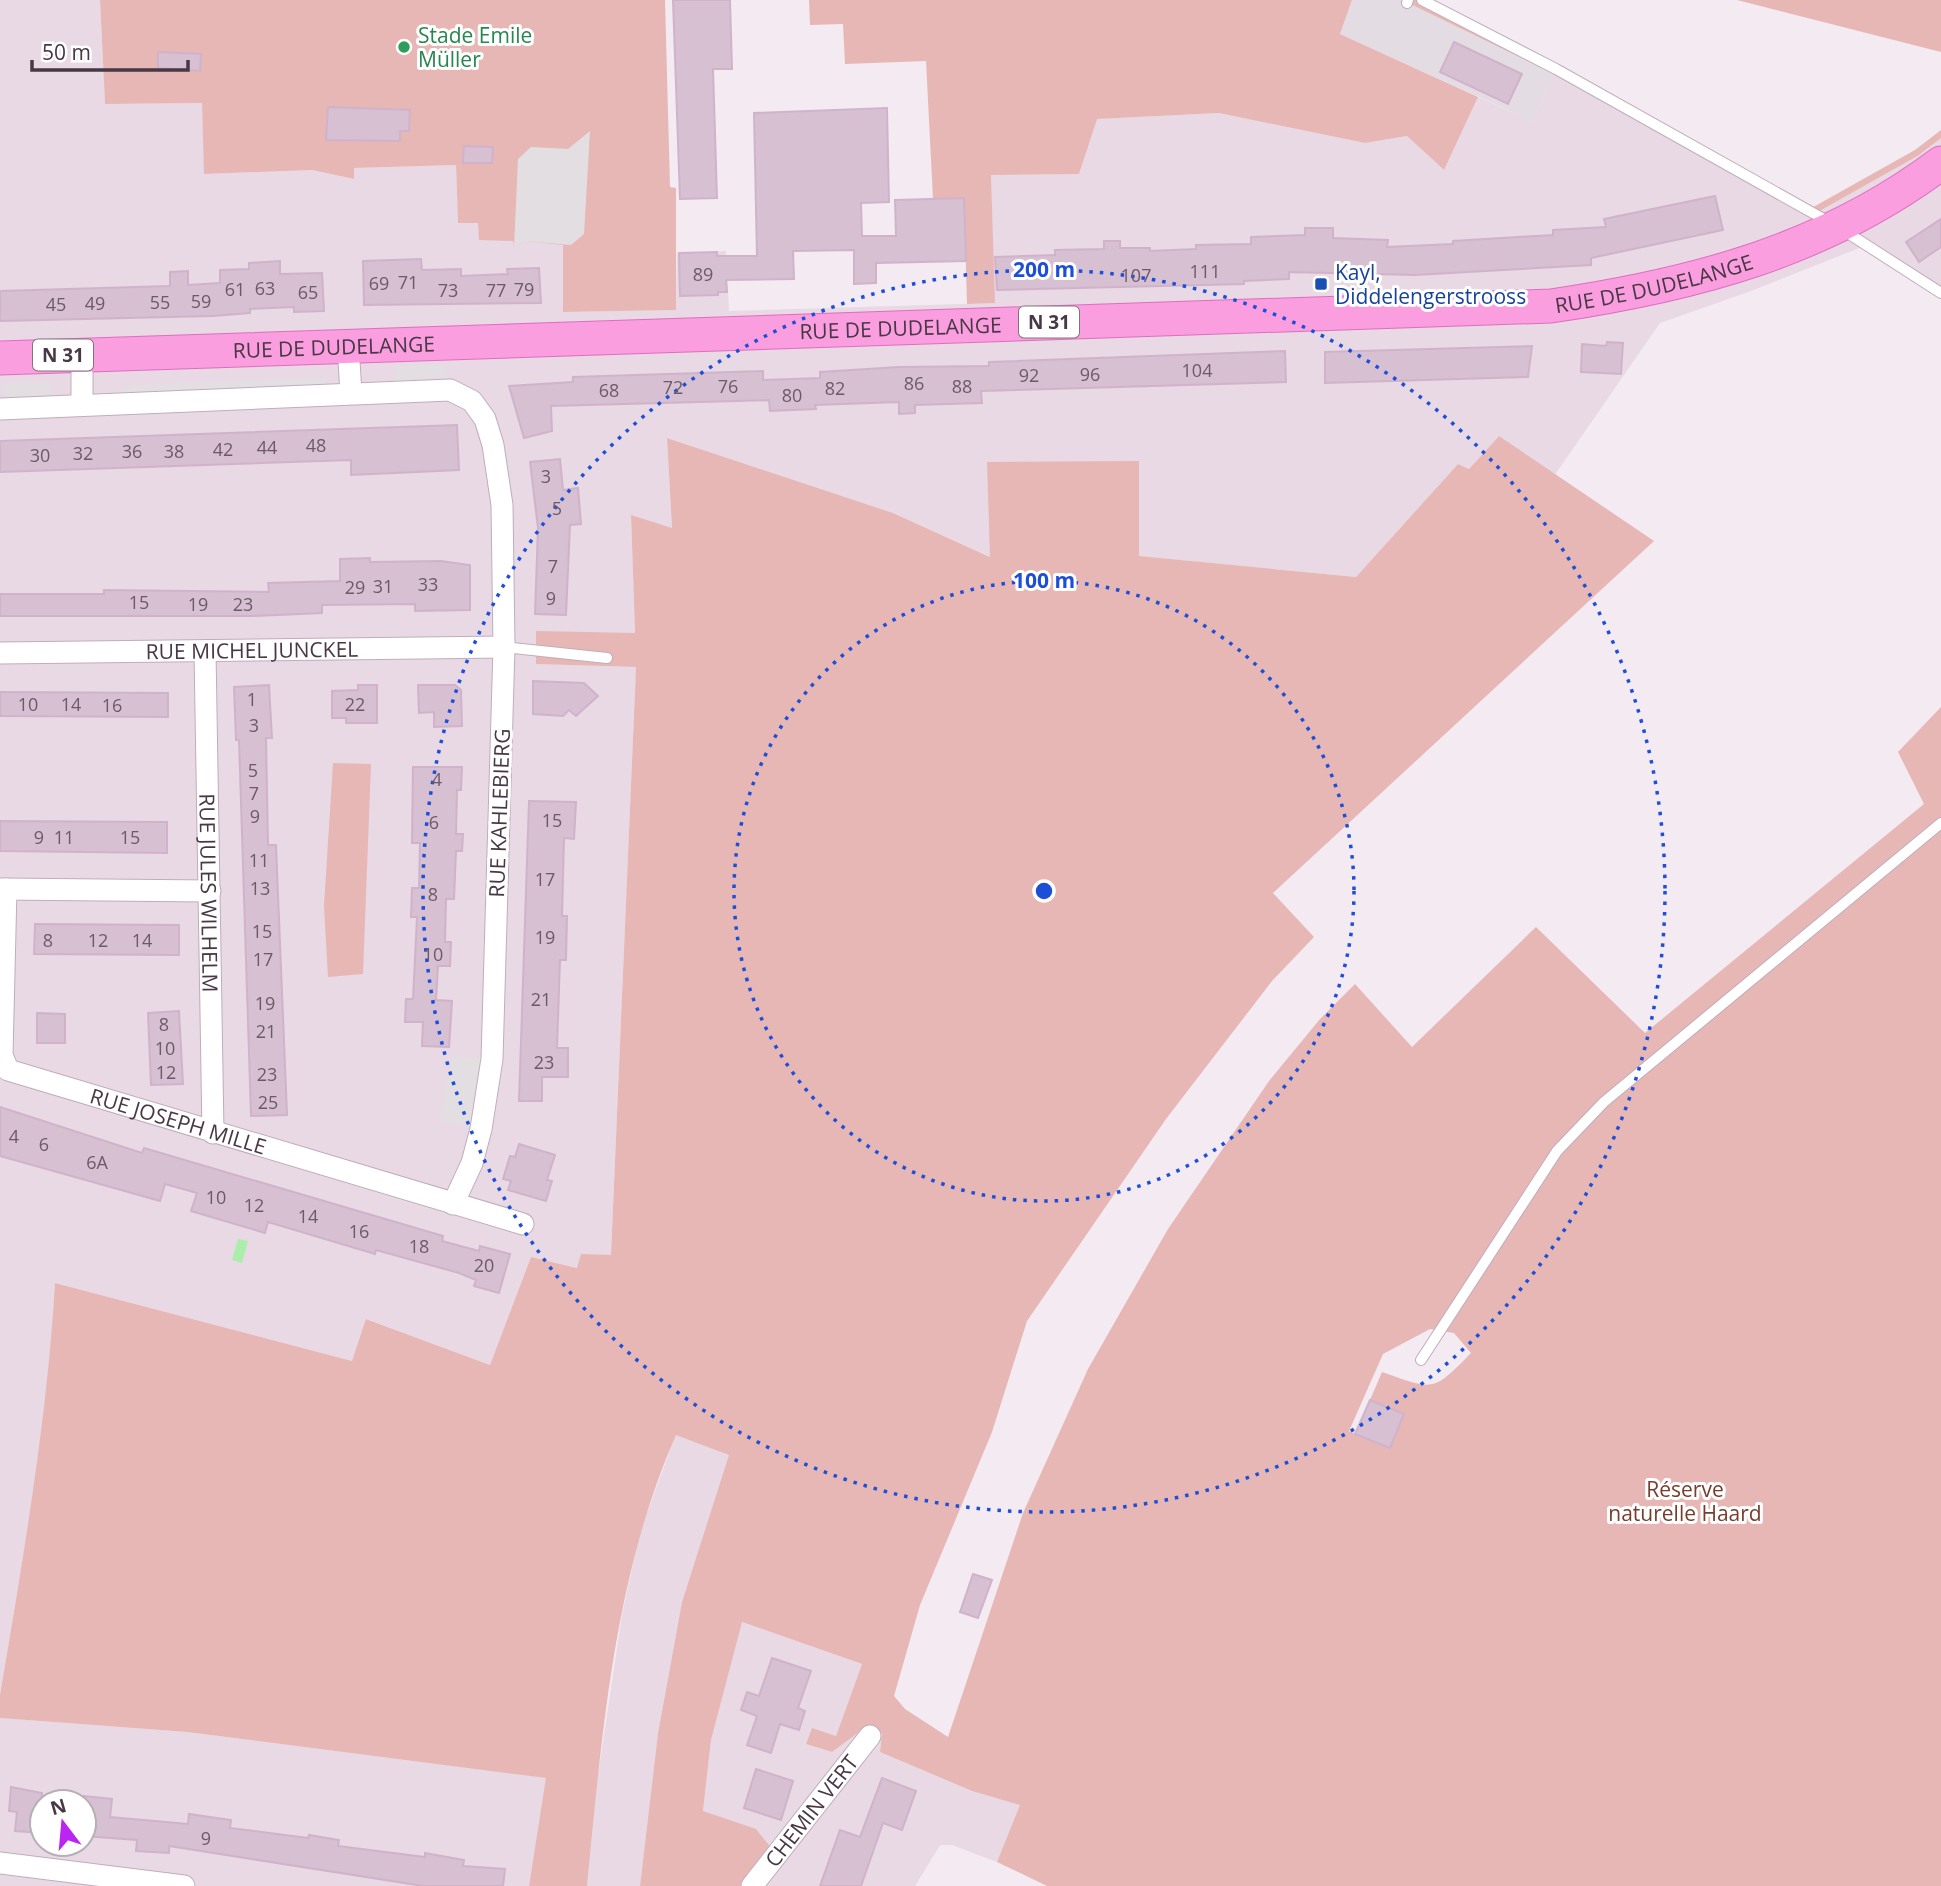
<svg xmlns="http://www.w3.org/2000/svg" width="1941" height="1886" font-family="'Open Sans',sans-serif">
	<style>
		.residential { fill: #e8d9e4; fill-rule: evenodd }
		.industrial { fill: #e4dce3 }
		.green { fill: #e7b7b5; fill-rule: evenodd }
		.parking { fill: #e3dee2 }
		.water { fill: #abeeaa }
		.building { fill: #d6c0d2; stroke: #d0b3cb; stroke-width: 2 }
		.lines { fill: none; stroke-linecap: round; stroke-linejoin: round }
		.service-casing { stroke: #c0adbb; stroke-width: 12 }
		.minor-casing { stroke: #c0adbb; stroke-width: 23 }
		.primary-casing { stroke: #df6dbf; stroke-width: 35 }
		.service { stroke: #fff; stroke-width: 10 }
		.minor { stroke: #fff; stroke-width: 21 }
		.primary { stroke: #fa9edf; stroke-width: 33 }
		.ring { fill: none; stroke: #1d4ed8; stroke-width: 3.5; stroke-dasharray: 3.5 7 }
		.leisure-dot { fill: #2e9e5b; stroke: #fff; stroke-width: 2.5 }
		.transit-dot { fill: #1a4fb4; stroke: #fff; stroke-width: 2.5 }
		.labels { text-anchor: middle; dominant-baseline: central; stroke-width: 6; stroke-linejoin: round; paint-order: stroke }
		.number-label { font-size: 18px; fill: #6c5a68 }
		.shield { fill: #fff; stroke: #7f747d; stroke-width: 2 }
		.shield-label { font-size: 19px; font-weight: bold; fill: #483845 }
		.leisure-label { font-size: 21px; fill: #27864d; stroke: #fff; text-anchor: start }
		.transit-label { font-size: 21px; fill: #164399; stroke: #fff; text-anchor: start }
		.street-label { font-size: 21px; fill: #483845; stroke: #fff }
		.park-label { font-size: 21px; fill: #783c2d; stroke: #fff }
		.centre { fill: #1d4ed8; stroke: #fff; stroke-width: 3.5 }
		.ring-label { font-size: 21px; text-anchor: middle; font-weight: bold; fill: #1d4ed8; stroke: #fff; stroke-width: 6; stroke-linejoin: round; paint-order: stroke }
	</style>
	<rect width="100%" height="100%" fill="#f4eaf2"/>
	<g class="residential">
		<polygon points="0,0 100,0 105,104 202,103 205,174 312,170 353,179 353,168 456,165 458,223 478,223 514,241 514,246 525,241 564,244 563,312 676,310 677,253 726,251 729,311 994,303 991,175 1079,174 1096,119 1219,113 1365,143 1407,136 1444,170 1478,97 1532,121 1556,69 1808,210 1919,155 1941,138 1941,293 1867,245 1751,291 1660,323 1554,476 1499,436 1469,469 1458,464 1356,577 1138,556 1139,462 991,557 893,513 667,438 672,528 631,516 635,634 536,632 536,664 636,667 611,1255 578,1268 531,1257 490,1365 367,1319 352,1361 55,1283 50,1367 32,1503 0,1695"/>
		<polygon points="676,1434 730,1455 682,1602 658,1733 640,1886 587,1886 598,1775 622,1615 640,1532"/>
		<polygon points="741,1622 862,1664 836,1736 812,1729 806,1744 832,1752 866,1727 882,1732 880,1752 972,1791 1021,1805 997,1862 952,1845 940,1845 915,1886 742,1886 703,1812 711,1740"/>
		<path d="M 0,1718 L 187,1732 L 547,1778 L 529,1886 L 0,1886 ZM 42,1802 L 84,1802 L 84,1844 L 42,1844 Z"/>
	</g>
	<polygon class="industrial" points="1352,0 1402,0 1554,74 1532,121 1340,34"/>
	<g class="green">
		<polygon points="100,0 665,0 670,187 676,188 676,310 563,312 563,245 525,241 514,247 513,241 479,240 478,223 458,223 456,165 354,168 354,179 312,170 204,174 202,103 105,104"/>
		<polygon points="809,0 1352,0 1340,34 1478,97 1444,170 1407,136 1365,143 1219,113 1097,119 1079,174 991,175 995,303 967,304 964,199 933,199 926,61 845,64 843,24 810,25"/>
		<polygon points="1402,0 1422,0 1554,74"/>
		<polygon points="1737,0 1941,0 1941,52"/>
		<polygon points="1941,130 1941,138 1919,155 1814,214 1808,210 1915,150"/>
		<path d="M 1499,436 L 1654,541 L 1273,893 L 1314,937 L 1272,981 L 1166,1119 L 1027,1321 L 992,1432 L 920,1605 L 894,1696 L 905,1709 L 948,1737 L 1023,1513 L 1088,1369 L 1168,1229 L 1269,1081 L 1320,1019 L 1355,984 L 1412,1047 L 1536,927 L 1645,1033 L 1924,804 L 1898,752 L 1941,707 L 1941,1886 L 1047,1886 L 997,1862 L 1020,1805 L 972,1791 L 880,1752 L 882,1733 L 866,1727 L 832,1752 L 806,1744 L 812,1728 L 836,1736 L 862,1664 L 742,1622 L 711,1740 L 703,1811 L 756,1829 L 772,1849 L 742,1886 L 640,1886 L 658,1733 L 682,1602 L 729,1455 L 676,1435 C 614,1575 602,1735 587,1886 L 529,1886 L 546,1778 L 187,1732 L 0,1718 L 0,1695 C 23,1558 47,1422 55,1283 L 352,1361 L 366,1319 L 490,1365 L 531,1257 L 577,1268 L 581,1254 L 611,1255 L 636,667 L 536,664 L 536,631 L 635,633 L 631,515 L 672,528 L 667,438 L 893,513 L 990,557 L 987,462 L 1139,461 L 1139,556 L 1356,577 L 1458,464 L 1469,469 ZM 1430,1329 L 1454,1333 L 1471,1353 C 1432,1393 1434,1390 1382,1372 L 1370,1400 L 1404,1415 L 1389,1448 L 1349,1431 L 1383,1354 Z"/>
		<polygon points="333,763 371,764 363,974 328,977 324,906"/>
	</g>
	<g class="parking">
		<polygon points="590,131 584,234 571,245 525,241 514,247 518,159 531,147 568,149"/>
		<polygon points="446,364 446,390 396,392 395,366"/>
		<polygon points="329,378 315,394 114,400 126,385"/>
		<polygon points="51,382 54,394 60,399 13,408 0,387 7,383"/>
		<polygon points="452,1056 492,1059 481,1129 440,1121"/>
	</g>
	<polygon class="water" points="238,1239 248,1241 242,1263 232,1260"/>
	<g class="building">
		<polygon points="673,0 730,0 732,69 713,69 717,198 680,199"/>
		<polygon points="1454,42 1522,74 1508,104 1440,72"/>
		<polygon points="158,52 201,54 200,71 158,68"/>
		<polygon points="328,107 410,110 409,131 400,131 400,141 326,140"/>
		<polygon points="887,108 889,202 861,203 862,236 896,236 895,200 964,198 966,261 876,263 876,283 854,284 854,250 793,251 794,279 726,280 727,292 718,292 718,295 680,296 679,253 717,252 717,256 757,256 754,113"/>
		<polygon points="464,146 493,147 492,163 463,163"/>
		<polygon points="1715,196 1723,230 1591,258 1591,265 1415,275 1289,272 1289,279 1244,281 1244,284 997,290 995,257 1055,255 1055,250 1104,249 1104,241 1120,241 1120,248 1150,248 1150,251 1196,249 1196,245 1251,244 1251,237 1305,235 1305,228 1333,228 1333,238 1388,240 1387,247 1453,244 1453,241 1553,235 1553,230 1606,227 1604,219"/>
		<polygon points="1941,219 1941,247 1919,262 1906,242"/>
		<polygon points="421,259 422,270 461,269 461,276 508,274 507,269 539,268 541,303 364,305 363,261"/>
		<polygon points="280,261 280,274 322,273 324,311 294,312 294,307 250,309 250,313 212,316 0,321 0,291 170,286 170,272 188,271 188,285 220,283 220,270 249,269 249,263"/>
		<polygon points="1607,342 1623,343 1621,374 1581,372 1582,344 1606,346"/>
		<polygon points="1532,346 1528,377 1325,383 1325,352"/>
		<polygon points="1285,351 1286,382 981,391 982,403 915,405 915,413 899,414 899,402 815,405 816,409 770,411 769,400 551,406 552,431 524,438 509,386 573,382 573,377 763,371 763,380 820,378 820,372 899,367 989,366 989,362"/>
		<polygon points="457,425 459,470 351,475 351,460 0,472 0,441"/>
		<polygon points="560,459 563,490 578,488 581,524 570,525 566,615 535,614 538,528 530,462"/>
		<polygon points="370,558 370,562 441,561 470,565 470,610 415,611 415,604 322,605 322,613 253,616 0,616 0,594 104,594 104,590 269,592 268,583 340,581 340,559"/>
		<polygon points="533,681 584,683 598,696 576,716 569,710 563,716 533,714"/>
		<polygon points="269,685 272,738 266,738 268,845 276,845 287,1115 251,1116 239,740 236,740 234,687"/>
		<polygon points="358,685 377,685 377,723 346,723 346,718 332,718 332,691 358,690"/>
		<polygon points="418,685 455,685 461,690 462,726 434,727 434,712 419,713"/>
		<polygon points="0,692 168,693 168,717 0,716"/>
		<polygon points="413,767 462,767 461,790 457,790 456,834 463,834 462,851 456,851 454,899 446,899 445,942 451,942 450,966 438,966 436,1000 452,1001 449,1047 422,1046 423,1022 405,1022 406,999 413,999 417,917 411,917 412,888 419,888 420,843 412,843"/>
		<polygon points="529,801 576,802 574,839 564,838 562,916 567,916 566,960 560,960 557,1048 568,1048 568,1077 542,1077 542,1101 519,1101"/>
		<polygon points="0,821 167,822 167,853 0,851"/>
		<polygon points="35,924 179,925 179,955 34,954"/>
		<polygon points="179,1011 183,1084 151,1085 148,1013"/>
		<polygon points="37,1013 65,1014 65,1043 37,1043"/>
		<polygon points="0,1107 142,1153 144,1148 443,1236 442,1241 479,1251 480,1246 510,1254 499,1293 474,1286 476,1280 459,1273 376,1250 375,1254 268,1222 265,1233 191,1211 197,1193 165,1184 160,1201 0,1156"/>
		<polygon points="519,1144 555,1155 547,1180 552,1181 546,1201 508,1190 511,1181 503,1179 510,1156 515,1157"/>
		<polygon points="1370,1400 1404,1414 1390,1448 1355,1434"/>
		<polygon points="973,1574 992,1580 978,1618 960,1612"/>
		<polygon points="772,1658 811,1671 798,1708 805,1711 799,1730 780,1724 771,1753 747,1745 757,1716 741,1710 747,1692 759,1696"/>
		<polygon points="756,1769 793,1781 781,1820 744,1808"/>
		<polygon points="882,1778 916,1791 902,1830 883,1823 861,1886 820,1886 840,1830 860,1837"/>
		<polygon points="11,1787 42,1793 42,1833 15,1831 17,1812 9,1811"/>
		<polygon points="84,1796 112,1799 110,1817 188,1824 189,1814 231,1820 230,1828 308,1838 309,1835 339,1840 338,1846 425,1857 425,1853 464,1860 463,1866 505,1869 503,1886 423,1886 169,1846 169,1853 136,1851 137,1840 84,1836"/>
	</g>
	<g class="lines">
		<g class="service-casing">
			<g id="service">
				<polyline points="1422,0 1556,69 1829,222"/>
				<polyline points="1407,3 1408,0"/>
				<polyline points="1843,230 1941,293"/>
				<polyline points="504,647 607,658"/>
				<polyline points="1421,1360 1557,1151 1604,1102 1941,823"/>
			</g>
		</g>
		<g class="minor-casing">
			<g id="minor">
				<polyline points="348,346 351,393"/>
				<polyline points="82,354 82,405"/>
				<polyline points="0,409 450,390 472,401 485,419 493,445 502,505 504,647 492,1059 481,1129 472,1163 453,1204"/>
				<path id="s1" d="M 205,651 L 213,1133"/>
				<path id="s2" d="M 0,653 L 504,647"/>
				<polyline points="0,889 210,891"/>
				<path id="s3" d="M 6,889 L 2,1055 L 8,1070 L 523,1224"/>
				<polyline points="0,1863 184,1886"/>
				<path id="s4" d="M 752,1886 L 870,1736"/>
			</g>
		</g>
		<g class="primary-casing">
			<g id="primary">
				<path id="s5" d="M 0,358 L 1551,306 C 1693,285 1824,251 1941,163"/>
			</g>
		</g>
		<use href="#service" class="service"/>
		<use href="#minor" class="minor"/>
		<use href="#primary" class="primary"/>
	</g>
	<g class="ring">
		<circle cx="1044" cy="891" r="310"/>
		<circle cx="1044" cy="891" r="621"/>
	</g>
	<circle class="leisure-dot" cx="404" cy="47" r="7"/>
	<rect class="transit-dot" x="1314" y="277" width="14" height="14" rx="3.5"/>
	<g class="labels">
		<g class="number-label">
			<text x="1205" y="271">111</text>
			<text x="703" y="274">89</text>
			<text x="1136" y="275">107</text>
			<text x="408" y="282">71</text>
			<text x="379" y="283">69</text>
			<text x="265" y="288">63</text>
			<text x="235" y="289">61</text>
			<text x="524" y="289">79</text>
			<text x="448" y="290">73</text>
			<text x="496" y="290">77</text>
			<text x="308" y="292">65</text>
			<text x="201" y="301">59</text>
			<text x="160" y="302">55</text>
			<text x="95" y="303">49</text>
			<text x="56" y="304">45</text>
			<text x="1197" y="370">104</text>
			<text x="1090" y="374">96</text>
			<text x="1029" y="375">92</text>
			<text x="914" y="383">86</text>
			<text x="728" y="386">76</text>
			<text x="962" y="386">88</text>
			<text x="673" y="387">72</text>
			<text x="835" y="388">82</text>
			<text x="609" y="390">68</text>
			<text x="792" y="395">80</text>
			<text x="316" y="445">48</text>
			<text x="267" y="447">44</text>
			<text x="223" y="449">42</text>
			<text x="132" y="451">36</text>
			<text x="174" y="451">38</text>
			<text x="83" y="453">32</text>
			<text x="40" y="455">30</text>
			<text x="546" y="476">3</text>
			<text x="557" y="508">5</text>
			<text x="553" y="566">7</text>
			<text x="428" y="584">33</text>
			<text x="383" y="586">31</text>
			<text x="355" y="587">29</text>
			<text x="551" y="598">9</text>
			<text x="139" y="602">15</text>
			<text x="198" y="604">19</text>
			<text x="243" y="604">23</text>
			<text x="252" y="699">1</text>
			<text x="28" y="704">10</text>
			<text x="71" y="704">14</text>
			<text x="355" y="704">22</text>
			<text x="112" y="705">16</text>
			<text x="254" y="725">3</text>
			<text x="253" y="770">5</text>
			<text x="437" y="779">4</text>
			<text x="254" y="793">7</text>
			<text x="255" y="816">9</text>
			<text x="552" y="820">15</text>
			<text x="434" y="822">6</text>
			<text x="39" y="837">9</text>
			<text x="64" y="837">11</text>
			<text x="130" y="837">15</text>
			<text x="259" y="860">11</text>
			<text x="545" y="879">17</text>
			<text x="260" y="888">13</text>
			<text x="433" y="894">8</text>
			<text x="262" y="931">15</text>
			<text x="545" y="937">19</text>
			<text x="48" y="940">8</text>
			<text x="98" y="940">12</text>
			<text x="142" y="940">14</text>
			<text x="433" y="954">10</text>
			<text x="263" y="959">17</text>
			<text x="541" y="999">21</text>
			<text x="265" y="1003">19</text>
			<text x="164" y="1024">8</text>
			<text x="266" y="1031">21</text>
			<text x="165" y="1048">10</text>
			<text x="544" y="1062">23</text>
			<text x="166" y="1072">12</text>
			<text x="267" y="1074">23</text>
			<text x="268" y="1102">25</text>
			<text x="14" y="1136">4</text>
			<text x="44" y="1144">6</text>
			<text x="97" y="1162">6A</text>
			<text x="216" y="1197">10</text>
			<text x="254" y="1205">12</text>
			<text x="308" y="1216">14</text>
			<text x="359" y="1231">16</text>
			<text x="419" y="1246">18</text>
			<text x="484" y="1265">20</text>
			<text x="206" y="1838">9</text>
		</g>
		<g class="shield">
			<rect x="1019" y="306.5" width="60" height="31" rx="5"/>
			<rect x="33" y="339.5" width="60" height="31" rx="5"/>
		</g>
		<g class="shield-label">
			<text x="1049" y="322">N 31</text>
			<text x="63" y="355">N 31</text>
		</g>
		<g class="leisure-label">
			<text x="418" y="35">Stade Emile<tspan x="418" dy="24">Müller</tspan></text>
		</g>
		<g class="transit-label">
			<text x="1335" y="272">Kayl,<tspan x="1335" dy="24">Diddelengerstrooss</tspan></text>
		</g>
		<g class="street-label">
			<text stroke="none"><textPath href="#s5" startOffset="1657">RUE DE DUDELANGE</textPath></text>
			<text stroke="none"><textPath href="#s5" startOffset="901">RUE DE DUDELANGE</textPath></text>
			<text stroke="none"><textPath href="#s5" startOffset="334">RUE DE DUDELANGE</textPath></text>
			<text stroke="none"><textPath href="#s2" startOffset="252">RUE MICHEL JUNCKEL</textPath></text>
			<text transform="translate(499 813) rotate(-88)">RUE KAHLEBIERG</text>
			<text stroke="none"><textPath href="#s1" startOffset="242">RUE JULES WILHELM</textPath></text>
			<text stroke="none"><textPath href="#s3" startOffset="360">RUE JOSEPH MILLE</textPath></text>
			<text stroke="none"><textPath href="#s4" startOffset="96">CHEMIN VERT</textPath></text>
		</g>
		<g class="park-label">
			<text x="1685" y="1489">Réserve<tspan x="1685" dy="24">naturelle Haard</tspan></text>
		</g>
	</g>
	<circle cx="1044" cy="891" r="10" class="centre"/>
	<g class="ring-label">
		<text x="1044" y="277">200 m</text>
		<text x="1044" y="588">100 m</text>
	</g>
	<g transform="translate(63 1823) rotate(344)"><circle r="33" fill="#ffffff" stroke="#b6afb5" stroke-width="2"/>
	<path d="M0-5L12 26L0 18L-12 26Z" fill="#ba25f1"/>
	<text y="-10" font-size="19" font-weight="bold" text-anchor="middle" fill="#483845">N</text>
	</g>
	<path d="M32 60v10h156v-10" fill="none" stroke="#483845" stroke-width="3.5"/>
	<text x="42" y="60" font-size="21" fill="#483845" stroke="#ffffff" stroke-width="5" paint-order="stroke">50 m</text>
</svg>
